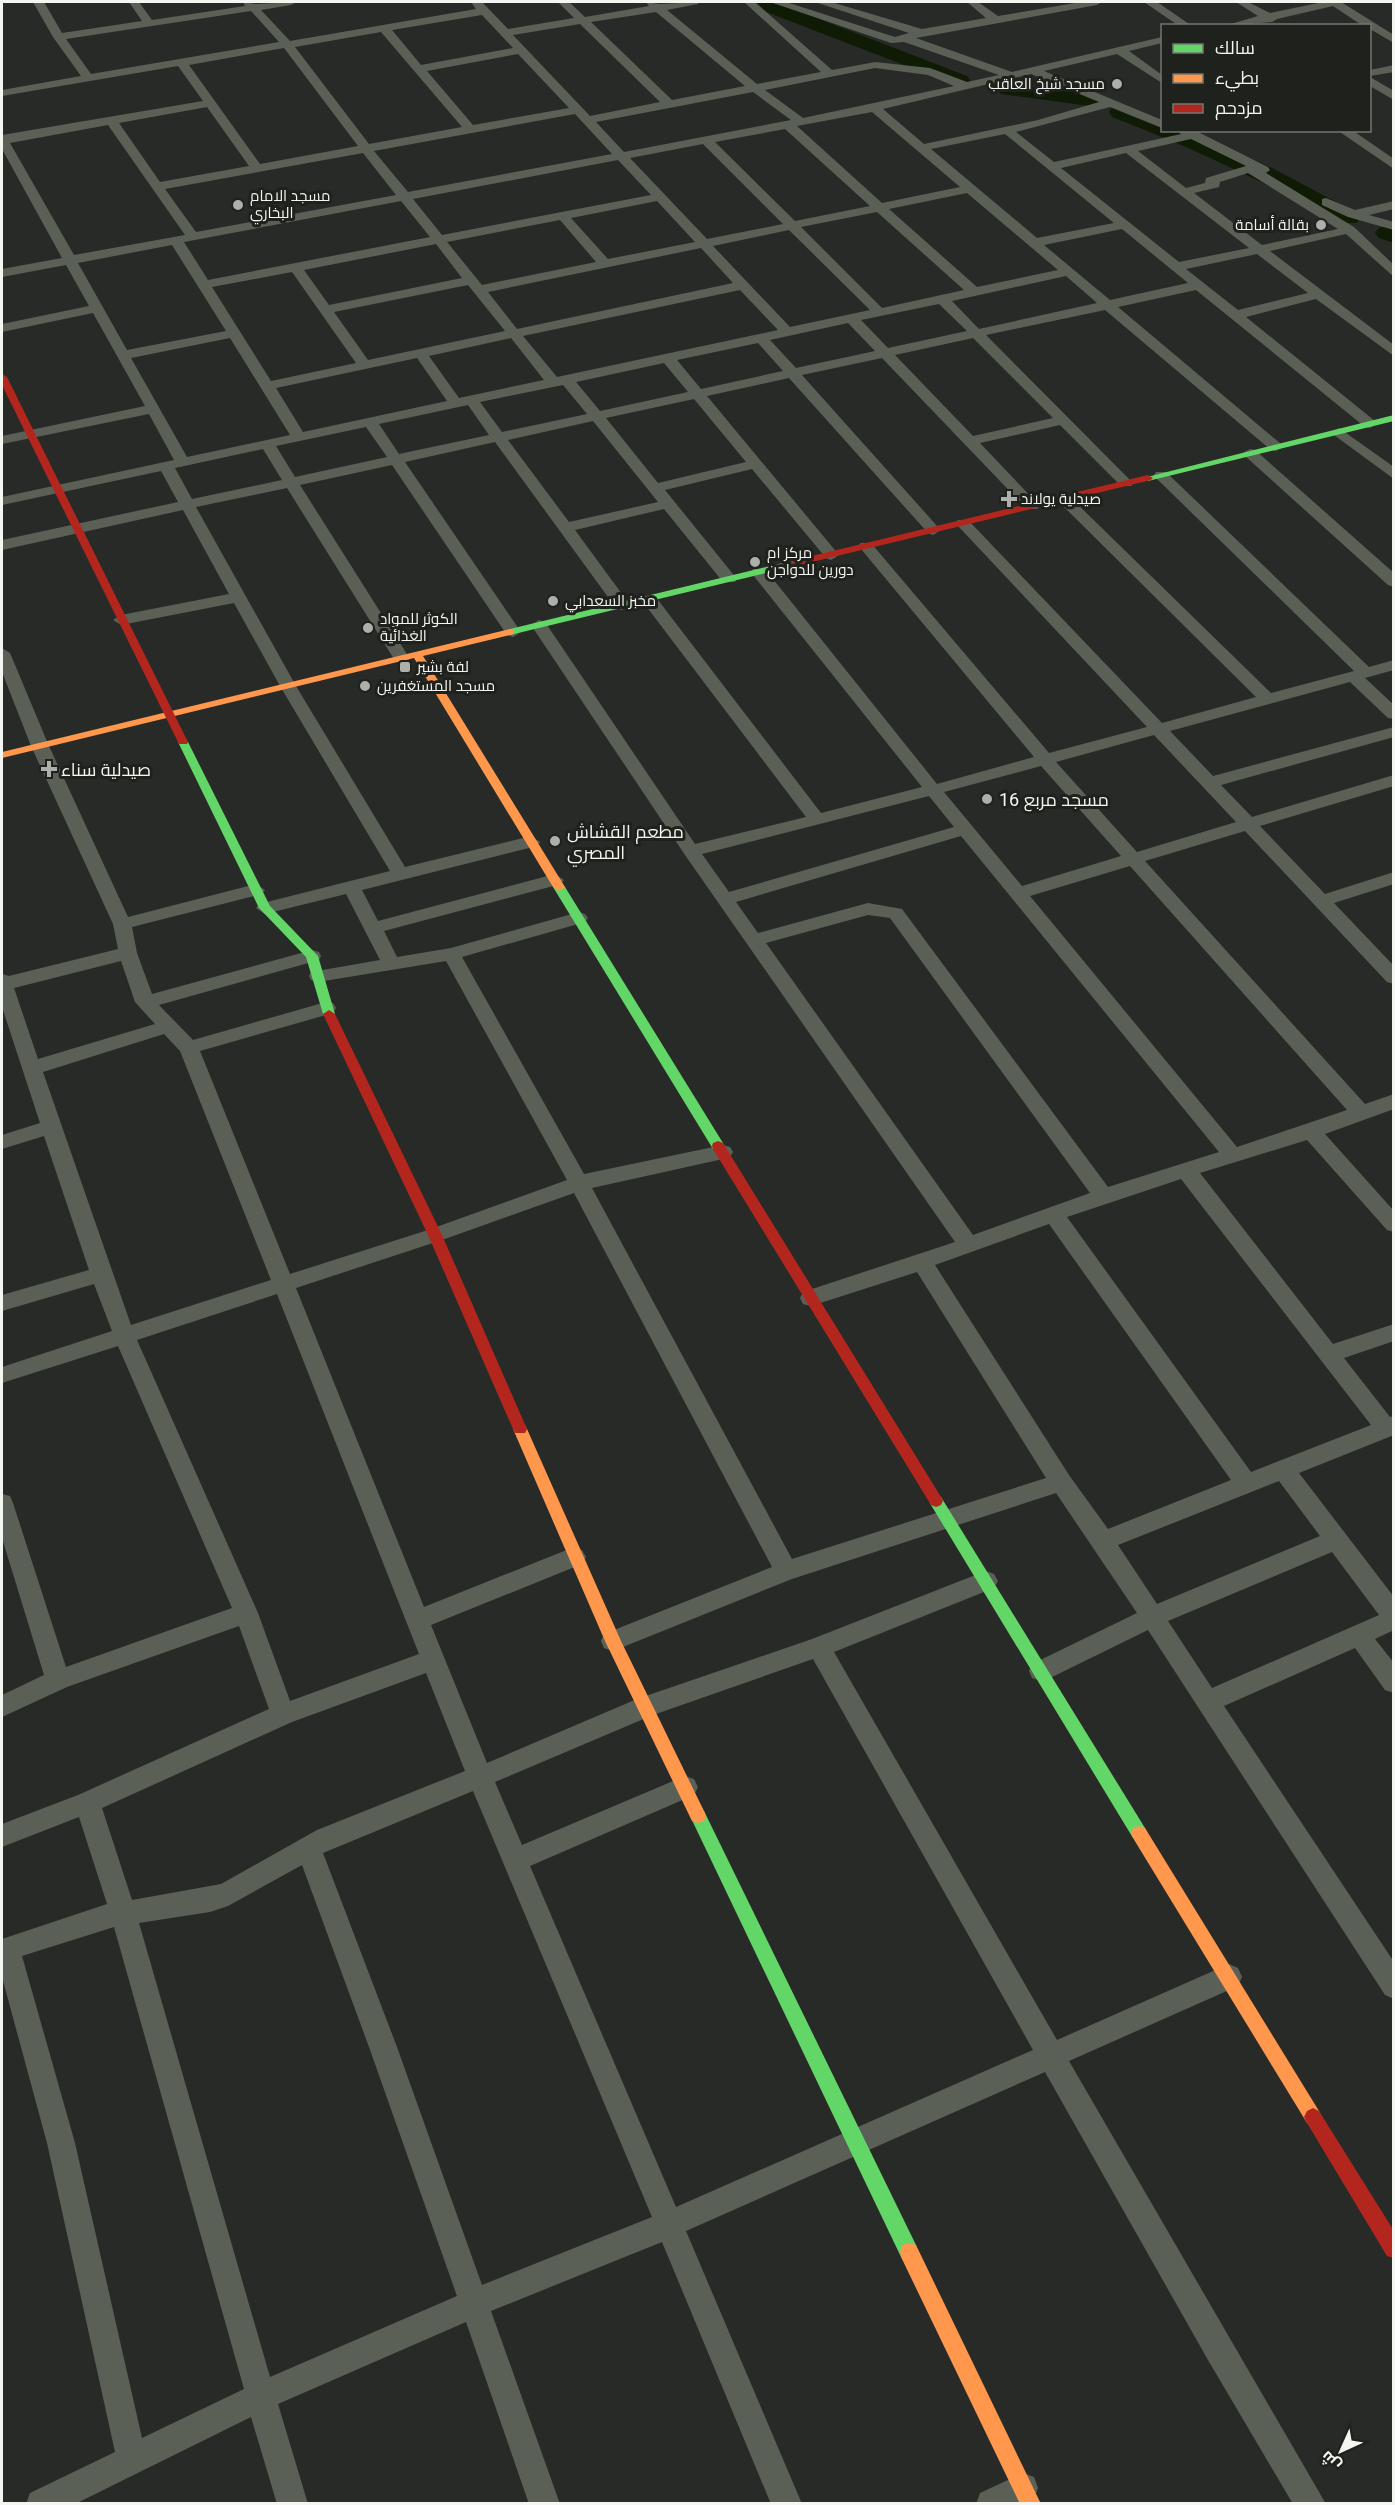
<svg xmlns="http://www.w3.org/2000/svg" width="1395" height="2505" font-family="Roboto,Cairo,sans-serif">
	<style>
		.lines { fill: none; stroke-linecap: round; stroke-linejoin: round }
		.river { fill: #0f1b04; fill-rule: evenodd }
		.street { fill: #5b6057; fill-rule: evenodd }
		.fast { fill: #63d668; fill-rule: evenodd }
		.slow { fill: #ff974d; fill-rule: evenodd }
		.jam { fill: #b3261e; fill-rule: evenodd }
		.poi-dot { fill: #adafab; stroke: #1f211c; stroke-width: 2 }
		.labels { text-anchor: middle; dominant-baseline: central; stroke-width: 6; stroke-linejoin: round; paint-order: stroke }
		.far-poi-label { font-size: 15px; fill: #f4f6f2; stroke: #1f211c; text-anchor: start }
		.poi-label { font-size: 18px; fill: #f4f6f2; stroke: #1f211c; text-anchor: start }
	</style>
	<rect width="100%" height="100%" fill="#282a27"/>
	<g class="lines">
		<g class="river">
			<polygon points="748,2 775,2 967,76 970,80 967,84 953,84 751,6"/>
			<polygon points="1008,84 1090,94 1098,95 1101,100 1098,105 1090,106 1001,94 997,90 1001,86"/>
			<path d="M 1120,106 L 1162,121 L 1162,130 L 1189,130 L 1272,168 L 1357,213 L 1360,218 L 1357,223 L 1341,223 C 1266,183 1191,147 1112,117 L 1109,112 L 1112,107 Z"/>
			<polygon points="1387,226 1394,228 1394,243 1379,238 1375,233 1379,228"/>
		</g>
		<g class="street">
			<path d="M 33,2 L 44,2 L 62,33 L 142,21 L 129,2 L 139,2 L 152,20 L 245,6 L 243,2 L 256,4 L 296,2 L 291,5 L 261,10 L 290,41 L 476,9 L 471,2 L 482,2 L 508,29 L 574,18 L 558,2 L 569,2 L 585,17 L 649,6 L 646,2 L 660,4 L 699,2 L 698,4 L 667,10 L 757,84 L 821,72 L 744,2 L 755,2 L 832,70 L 875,62 L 930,68 L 967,82 L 999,75 L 904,42 L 891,43 L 770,2 L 786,2 L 895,37 L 909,33 L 815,2 L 831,2 L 922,29 L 986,18 L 967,2 L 978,2 L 998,16 L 1081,2 L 1102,2 L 1097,5 L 916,38 L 1012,72 L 1162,37 L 1162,43 L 1129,51 L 1162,75 L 1162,83 L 1117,54 L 1044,71 L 1162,120 L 1162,128 L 1110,107 L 1016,132 L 1054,162 L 1181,134 L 1176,130 L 1198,132 L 1268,167 L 1270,170 L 1266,173 L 1354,227 L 1394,265 L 1394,277 L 1346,234 L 1270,251 L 1394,345 L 1394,356 L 1316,299 L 1246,317 L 1375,421 L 1377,424 L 1370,428 L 1365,427 L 1196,290 L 1118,307 L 1281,444 L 1283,447 L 1276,451 L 1271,450 L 1105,310 L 986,335 L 1133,483 L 1131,486 L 1121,486 L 1060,425 L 980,443 L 1037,503 L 1040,506 L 1037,509 L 1027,509 L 882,358 L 802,375 L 938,527 L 941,530 L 933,535 L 928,533 L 789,378 L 707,396 L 839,555 L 831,560 L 826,558 L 752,469 L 665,490 L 737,579 L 735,582 L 723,582 L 664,509 L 575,530 L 630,605 L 622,610 L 616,608 L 495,442 L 405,462 L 521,632 L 513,637 L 507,635 L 392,465 L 300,485 L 410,659 L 402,664 L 394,659 L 287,488 L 196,507 L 296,686 L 405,867 L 531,836 L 540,842 L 537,846 L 362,890 L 378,921 L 555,874 L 564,880 L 561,884 L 384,931 L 397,957 L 451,948 L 579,912 L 585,914 L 588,918 L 585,922 L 462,957 L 584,1174 L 723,1145 L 730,1147 L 733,1152 L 730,1157 L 723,1159 L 592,1188 L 792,1559 L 1046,1478 L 917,1272 L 811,1306 L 803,1304 L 800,1298 L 803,1292 L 955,1242 L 685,855 L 531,625 L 539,620 L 545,622 L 695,844 L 806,817 L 643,602 L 641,599 L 643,596 L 655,596 L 821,813 L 922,787 L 753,575 L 751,572 L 753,569 L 765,569 L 937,784 L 1034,757 L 861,549 L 858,546 L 861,543 L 871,543 L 1049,753 L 1147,727 L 958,526 L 955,523 L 958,520 L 968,520 L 1162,723 L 1256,697 L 1058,501 L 1055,498 L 1058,495 L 1068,495 L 1271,693 L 1354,671 L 1156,478 L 1154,475 L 1156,472 L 1166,472 L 1369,667 L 1394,660 L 1394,670 L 1365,678 L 1394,705 L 1394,719 L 1388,718 L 1350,682 L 1170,731 L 1213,776 L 1394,727 L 1394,737 L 1221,785 L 1252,817 L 1394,775 L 1394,786 L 1260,826 L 1325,894 L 1394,872 L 1394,884 L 1334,903 L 1394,966 L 1394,984 L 1387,982 L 1245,831 L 1145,861 L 1365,1104 L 1394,1094 L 1394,1109 L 1325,1134 L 1394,1211 L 1394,1232 L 1387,1230 L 1307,1140 L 1200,1173 L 1333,1344 L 1394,1324 L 1394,1341 L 1344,1358 L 1390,1417 L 1394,1416 L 1394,1435 L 1299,1473 L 1394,1597 L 1394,1630 L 1375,1639 L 1394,1663 L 1394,1693 L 1385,1690 L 1355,1648 L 1224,1706 L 1394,1962 L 1394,1999 L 1385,1995 L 1148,1630 L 1050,1678 L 1041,1681 L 1032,1678 L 1029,1671 L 1032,1664 L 1137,1613 L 1056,1493 L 792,1579 L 613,1651 L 604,1648 L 601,1641 L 604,1634 L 772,1567 L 574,1193 L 442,1240 L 296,1288 L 424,1607 L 574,1547 L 582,1550 L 586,1557 L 582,1564 L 431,1625 L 487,1763 L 637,1699 L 812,1639 L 978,1574 L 986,1571 L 994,1574 L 998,1581 L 994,1588 L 834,1652 L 1057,2040 L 1220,1968 L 1229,1964 L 1238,1968 L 1242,1977 L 1238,1986 L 1069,2061 L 1326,2504 L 1293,2504 L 1208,2360 L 1045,2072 L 686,2231 L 802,2504 L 771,2504 L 662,2242 L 491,2311 L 560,2504 L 529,2504 L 466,2322 L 278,2404 L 308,2504 L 277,2504 L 251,2417 L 75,2504 L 26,2504 L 30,2493 L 115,2452 L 47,2143 L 2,1977 L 2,1939 L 107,1904 L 79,1817 L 2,1847 L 2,1824 L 78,1795 L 269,1709 L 239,1626 L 67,1687 L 2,1717 L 2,1695 L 44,1675 L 2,1538 L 2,1494 L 10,1496 L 13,1503 L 66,1667 L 232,1608 L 118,1346 L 2,1383 L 2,1367 L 112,1331 L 94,1284 L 2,1311 L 2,1295 L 89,1270 L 44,1136 L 2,1149 L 2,1135 L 40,1123 L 2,1007 L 2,974 L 9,976 L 118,949 L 113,924 L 31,746 L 2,672 L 2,648 L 10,653 L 49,746 L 128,917 L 256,884 L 265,890 L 262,894 L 132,927 L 137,953 L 152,994 L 312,950 L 319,952 L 321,956 L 319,960 L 159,1005 L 193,1040 L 326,1002 L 333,1003 L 336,1008 L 333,1013 L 200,1051 L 290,1274 L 428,1230 L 567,1180 L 446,961 L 318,982 L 311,980 L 309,976 L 311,972 L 380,960 L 346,894 L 265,914 L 256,908 L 259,904 L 390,871 L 280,686 L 234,603 L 121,625 L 113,620 L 121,615 L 229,594 L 183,510 L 2,550 L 2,540 L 178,502 L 161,471 L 2,505 L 2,497 L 174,460 L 149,414 L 2,444 L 2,436 L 145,406 L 93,313 L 2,332 L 2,324 L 89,306 L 66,265 L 2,277 L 2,269 L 62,258 L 2,149 L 2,135 L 203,101 L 178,66 L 2,96 L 2,90 L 81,76 L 53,37 ZM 251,11 L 279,42 L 91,74 L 66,39 ZM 656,12 L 745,86 L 672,100 L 591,22 ZM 482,15 L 513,48 L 421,65 L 392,30 ZM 580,24 L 660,102 L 590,116 L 513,35 ZM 381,32 L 462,127 L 369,144 L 295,47 ZM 284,48 L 358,146 L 260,164 L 189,65 ZM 518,54 L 569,108 L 473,125 L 427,71 ZM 875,68 L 928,75 L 954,86 L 803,118 L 765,90 ZM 1031,74 L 1099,102 L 1038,120 L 924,144 L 883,109 ZM 753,92 L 791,120 L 624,152 L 596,122 ZM 207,107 L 249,166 L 160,182 L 119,123 ZM 872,112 L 960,187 L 882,203 L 797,126 ZM 575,114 L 612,154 L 408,192 L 374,151 ZM 108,125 L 185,235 L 74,255 L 10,143 ZM 785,129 L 870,206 L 795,221 L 715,142 ZM 1005,134 L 1114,223 L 1037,238 L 931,149 ZM 1191,139 L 1246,166 L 1206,178 L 1205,183 L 1186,188 L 1138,151 ZM 703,144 L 783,224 L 707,239 L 630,158 ZM 363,153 L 396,195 L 196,232 L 165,189 ZM 1126,153 L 1249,248 L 1179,262 L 1061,168 ZM 618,160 L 651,195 L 442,235 L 413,199 ZM 1248,173 L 1338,229 L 1262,245 L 1194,193 L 1219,187 L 1220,182 ZM 967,193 L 1058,270 L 977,287 L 889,209 ZM 401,201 L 430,237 L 208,280 L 184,242 ZM 657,201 L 695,242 L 608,259 L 571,218 ZM 877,212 L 964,290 L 882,308 L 801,227 ZM 560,220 L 596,262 L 482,285 L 447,242 ZM 1122,229 L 1188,283 L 1110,300 L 1044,245 ZM 789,230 L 870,310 L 790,327 L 713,246 ZM 436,244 L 462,278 L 329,305 L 304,270 ZM 172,245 L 226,331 L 127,350 L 78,263 ZM 701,248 L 733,283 L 517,329 L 488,292 ZM 1257,254 L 1308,293 L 1238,310 L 1186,269 ZM 292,272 L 356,363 L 271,381 L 212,287 ZM 1066,276 L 1097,303 L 979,329 L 952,301 ZM 468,285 L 505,331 L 368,360 L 334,312 ZM 740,290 L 778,330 L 557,377 L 523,336 ZM 939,304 L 967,331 L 888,348 L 861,320 ZM 848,323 L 875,351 L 796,368 L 770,340 ZM 230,338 L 290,435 L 187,457 L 131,358 ZM 511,338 L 544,380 L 459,398 L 429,356 ZM 973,338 L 1053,418 L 973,436 L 895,355 ZM 758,343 L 783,371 L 701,389 L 677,360 ZM 417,358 L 447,401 L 303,432 L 276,388 ZM 664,363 L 688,392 L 600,411 L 576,382 ZM 563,385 L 587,414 L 502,432 L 480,402 ZM 694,399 L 746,462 L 658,483 L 606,418 ZM 468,405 L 489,435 L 399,454 L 379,424 ZM 593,421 L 658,502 L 569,522 L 508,440 ZM 366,427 L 387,457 L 295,477 L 276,446 ZM 263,449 L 282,480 L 192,499 L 175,468 ZM 1154,735 L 1236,822 L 1137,852 L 1056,762 ZM 1041,766 L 1121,856 L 1022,886 L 944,792 ZM 929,796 L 954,827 L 729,892 L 702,854 ZM 961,836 L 1219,1152 L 1108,1187 L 902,909 L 868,903 L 758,933 L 736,902 ZM 1130,866 L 1347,1110 L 1237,1147 L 1030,896 ZM 868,915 L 890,918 L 1090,1193 L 973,1235 L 766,943 ZM 121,961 L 135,1002 L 155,1024 L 38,1059 L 14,988 ZM 164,1034 L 180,1051 L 271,1280 L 131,1325 L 43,1072 ZM 1181,1179 L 1371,1425 L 1251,1472 L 1067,1217 ZM 1049,1224 L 1231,1480 L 1108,1529 L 1069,1475 L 935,1265 ZM 277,1294 L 419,1654 L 290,1701 L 258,1613 L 137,1340 ZM 1279,1481 L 1320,1536 L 1157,1604 L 1118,1545 ZM 1332,1552 L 1379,1615 L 1212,1688 L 1168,1621 ZM 813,1659 L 1033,2050 L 676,2207 L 530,1866 L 694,1795 L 698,1787 L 694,1779 L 685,1776 L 522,1845 L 495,1782 L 653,1715 ZM 426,1673 L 465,1771 L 317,1830 L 221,1884 L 132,1900 L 102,1808 L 292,1722 ZM 473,1791 L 652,2217 L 482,2285 L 397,2047 L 323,1853 ZM 302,1865 L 369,2047 L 457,2296 L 270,2377 L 139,1923 L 210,1912 L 228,1906 ZM 114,1927 L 244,2389 L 142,2438 L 75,2143 L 22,1956 Z"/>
			<polygon points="1144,2 1157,2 1192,26 1179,26"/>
			<polygon points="1236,2 1248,2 1270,13 1323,2 1341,2 1394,35 1394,43 1370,29 1370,26 1363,26 1333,6 1277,19 1272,22 1224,26 1258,16"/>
			<polygon points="1394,65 1394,72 1370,76 1370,70"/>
			<polygon points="1370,77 1394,91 1394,100 1370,86"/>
			<polygon points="1337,130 1352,130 1394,159 1394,169"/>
			<polygon points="1326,198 1355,210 1394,201 1394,209 1369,215 1394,222 1394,230 1348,217 1322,205 1322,199"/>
			<polygon points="1339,428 1394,467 1394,479 1334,435 1332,432"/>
			<polygon points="1250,449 1255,450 1394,573 1394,587 1388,585 1245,456 1243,453"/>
			<polygon points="1023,2473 1034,2477 1038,2488 1034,2499 1025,2504 976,2504 980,2493"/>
		</g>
		<g class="fast">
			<polygon points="1394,415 1394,421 1148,481 1143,478"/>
			<polygon points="787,562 792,565 791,567 510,635 505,632 510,629"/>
			<polygon points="183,739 188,742 270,906 318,956 335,1014 333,1017 329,1018 323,1014 306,957 259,908 178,742"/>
			<polygon points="559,883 565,887 723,1143 724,1146 723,1149 713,1149 553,887"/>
			<polygon points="936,1495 941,1497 1145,1828 1147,1833 1145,1838 1139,1840 1133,1838 931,1505 929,1501 931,1497"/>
			<polygon points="698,1809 704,1811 916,2245 918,2252 916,2259 909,2261 902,2259 690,1816 692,1811"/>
		</g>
		<g class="slow">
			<polygon points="510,629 514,630 514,634 423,656 565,887 559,891 553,887 414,658 2,758 2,752"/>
			<polygon points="520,1423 525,1425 527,1429 621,1641 704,1811 706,1816 704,1821 698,1823 692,1821 605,1641 513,1429 515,1425"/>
			<polygon points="1139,1826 1145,1828 1319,2111 1322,2117 1319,2123 1313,2126 1307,2123 1133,1838 1131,1833 1133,1828"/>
			<polygon points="909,2243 916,2245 1041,2504 1020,2504 902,2259 900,2252 902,2245"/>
		</g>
		<g class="jam">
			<polygon points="2,374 7,377 188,742 187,744 179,744 178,742 2,385"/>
			<polygon points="1148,475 1153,478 1151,480 787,568 782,565 787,562"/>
			<polygon points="329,1010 335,1014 442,1235 527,1429 525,1433 515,1433 513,1429 428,1235 323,1014"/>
			<polygon points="718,1141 723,1143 941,1497 943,1501 941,1505 936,1507 931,1505 713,1149 712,1146 713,1143"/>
			<polygon points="1313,2108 1319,2111 1394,2231 1394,2258 1387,2256 1307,2123 1304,2117 1307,2111"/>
		</g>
	</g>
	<g class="poi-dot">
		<circle cx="1117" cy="84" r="6"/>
		<circle cx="238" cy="205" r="6"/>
		<circle cx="1321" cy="225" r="6"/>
		<path d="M1006 490h6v6h6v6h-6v6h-6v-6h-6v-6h6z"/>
		<circle cx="755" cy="562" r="6"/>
		<circle cx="553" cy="601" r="6"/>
		<circle cx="368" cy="628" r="6"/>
		<rect x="399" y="661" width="12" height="12" rx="3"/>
		<circle cx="365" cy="686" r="6"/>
		<path d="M46 760h6v6h6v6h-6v6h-6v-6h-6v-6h6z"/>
		<circle cx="987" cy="799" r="6"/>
		<circle cx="555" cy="841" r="6"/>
	</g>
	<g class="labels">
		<g class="far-poi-label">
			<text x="1105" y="84" text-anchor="end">مسجد شيخ العاقب</text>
			<text x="250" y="196">مسجد الامام<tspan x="250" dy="17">البخاري</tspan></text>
			<text x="1309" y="225" text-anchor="end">بقالة أسامة</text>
			<text x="1021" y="499">صيدلية يولاند</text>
			<text x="767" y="553">مركز ام<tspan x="767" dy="17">دورين للدواجن</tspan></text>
			<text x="565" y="601">مخبز السعدابي</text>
			<text x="380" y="619">الكوثر للمواد<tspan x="380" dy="17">الغذائية</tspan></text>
			<text x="417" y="667">لفة بشير</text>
			<text x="377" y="686">مسجد المستغفرين</text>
		</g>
		<g class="poi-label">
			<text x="61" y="769">صيدلية سناء</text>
			<text x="999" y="799">مسجد مربع 16</text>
			<text x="567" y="831">مطعم القشاش<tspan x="567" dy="21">المصري</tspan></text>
		</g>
	</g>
	<rect width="1395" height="2505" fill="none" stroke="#f4f6f2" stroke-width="6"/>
	<rect x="1161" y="24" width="210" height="108" fill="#1f211c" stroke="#747672" stroke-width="1.5"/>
	<rect x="1173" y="44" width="30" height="9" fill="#63d668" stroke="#747672" stroke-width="1.5"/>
	<text x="1215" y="54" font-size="18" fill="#f4f6f2">سالك</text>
	<rect x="1173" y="74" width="30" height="9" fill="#ff974d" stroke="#747672" stroke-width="1.5"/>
	<text x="1215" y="84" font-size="18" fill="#f4f6f2">بطيء</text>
	<rect x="1173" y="104" width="30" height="9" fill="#b3261e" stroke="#747672" stroke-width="1.5"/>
	<text x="1215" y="114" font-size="18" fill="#f4f6f2">مزدحم</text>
	<g transform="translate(1341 2451) rotate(225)" stroke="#1f211c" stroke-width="4.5" paint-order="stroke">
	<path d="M0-4.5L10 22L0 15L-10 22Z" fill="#f4f6f2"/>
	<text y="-9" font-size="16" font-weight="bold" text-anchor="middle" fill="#f4f6f2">ش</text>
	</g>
</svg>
